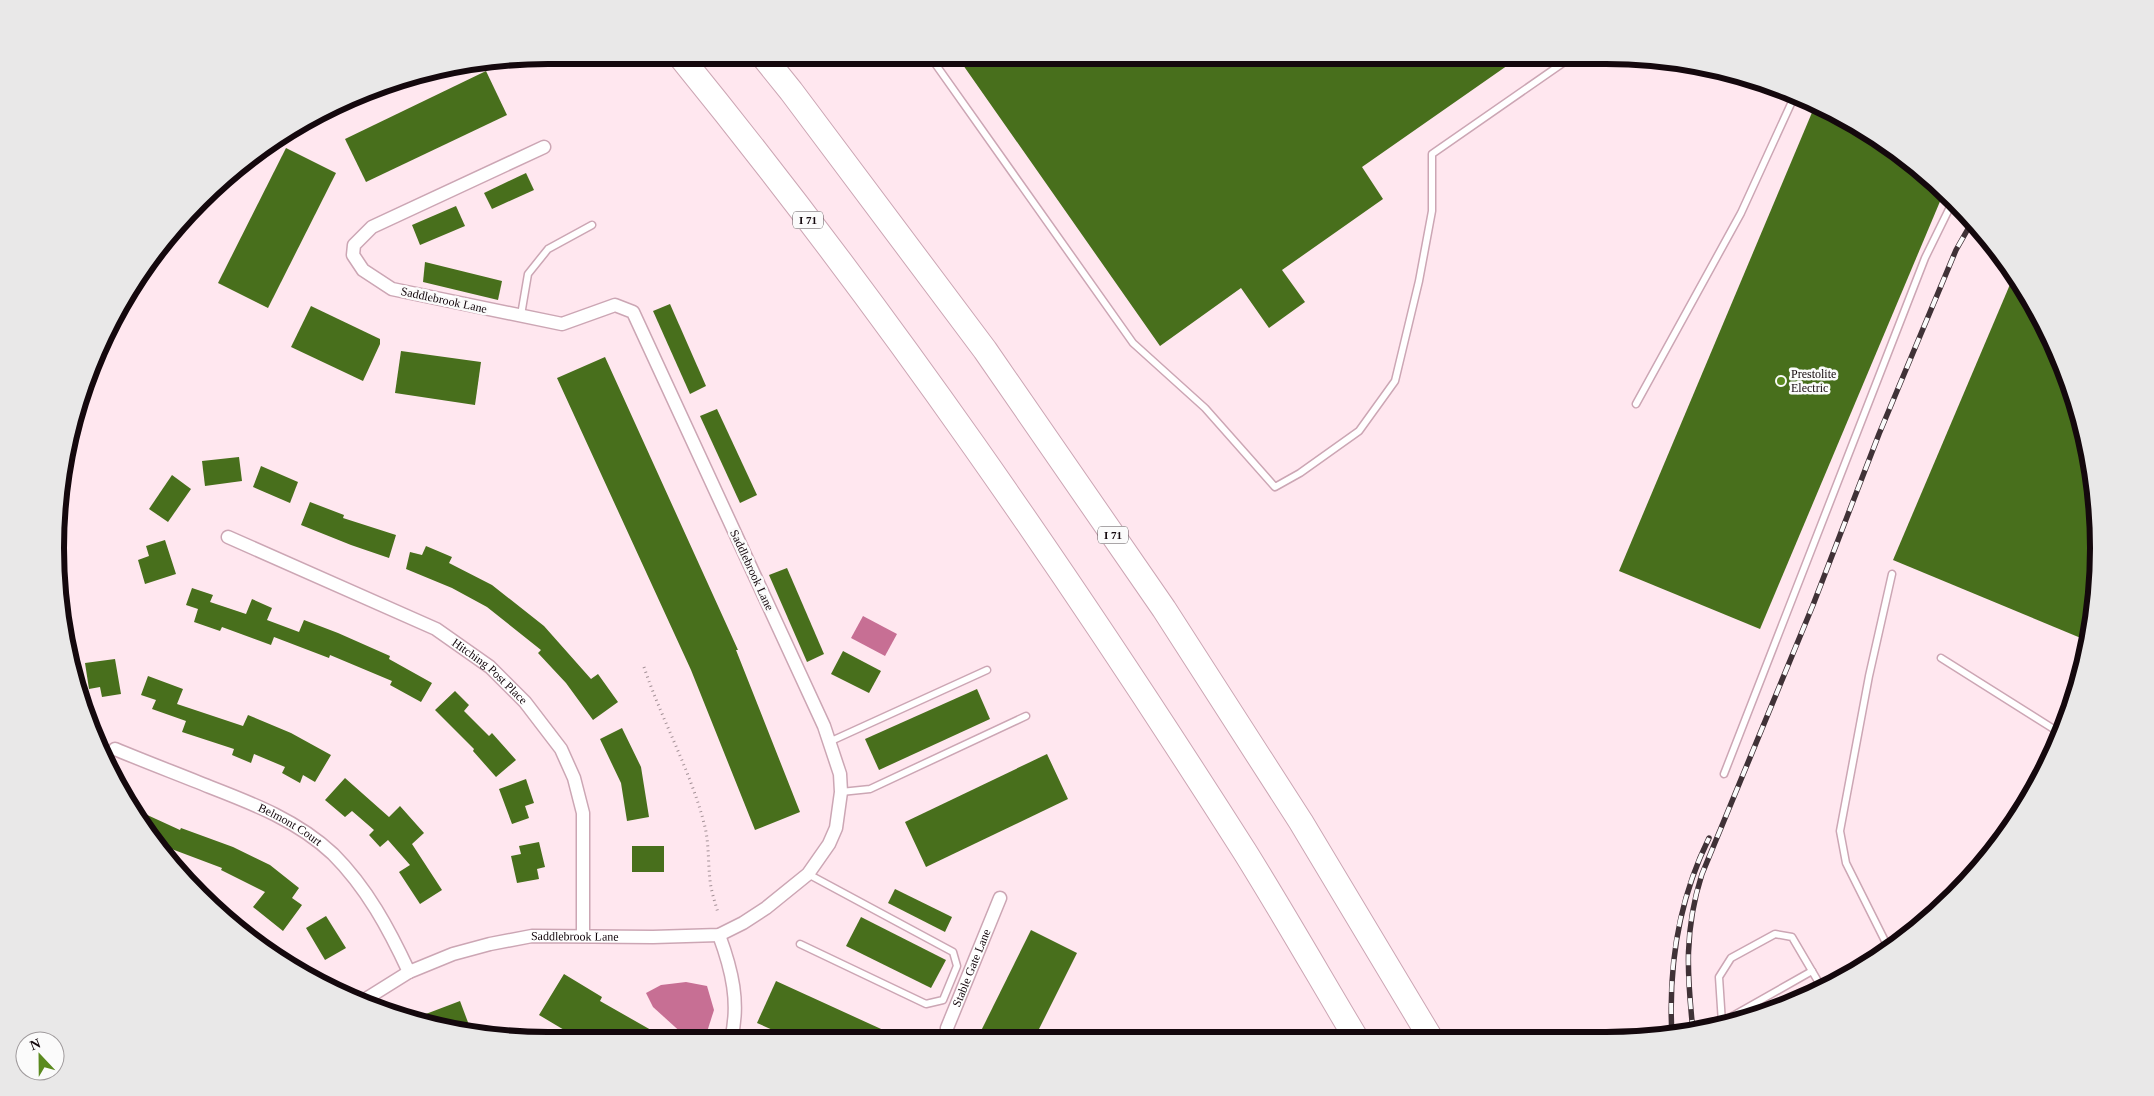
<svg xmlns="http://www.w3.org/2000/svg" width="2154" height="1096" font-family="Georgia,serif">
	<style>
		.water { fill: #c76f94 }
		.building { fill: #486f1c }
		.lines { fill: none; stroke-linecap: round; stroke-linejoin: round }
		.lane-casing { stroke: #cca6b4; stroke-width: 9 }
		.street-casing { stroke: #cca6b4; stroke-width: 15 }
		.highway-casing { stroke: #cca6b4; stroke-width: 26 }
		.path { stroke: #a49197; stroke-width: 3; stroke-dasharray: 1 4; stroke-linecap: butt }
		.lane { stroke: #fff; stroke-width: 6 }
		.street { stroke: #fff; stroke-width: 12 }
		.highway { stroke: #fff; stroke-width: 24 }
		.rail-casing { stroke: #403237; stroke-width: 5.5 }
		.rail { stroke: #fbfbfb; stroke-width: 4; stroke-dasharray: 11; stroke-linecap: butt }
		.poi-dot { fill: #5a8a1e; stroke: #fbfbfb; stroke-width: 2 }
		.labels { text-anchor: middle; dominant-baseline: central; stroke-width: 5; stroke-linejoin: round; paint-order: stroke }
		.shield { fill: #fbfbfb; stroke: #595154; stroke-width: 1 }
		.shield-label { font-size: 11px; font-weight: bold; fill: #14080d }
		.street-label { font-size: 12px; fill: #14080d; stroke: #fbfbfb }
		.poi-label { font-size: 12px; fill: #14080d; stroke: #fbfbfb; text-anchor: start }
		.rim { fill: none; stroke: #14080d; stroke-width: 6 }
	</style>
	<rect width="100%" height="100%" fill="#ffe7ef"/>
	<g class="water">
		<polygon points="863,616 897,634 885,656 851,638"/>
		<polygon points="686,982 707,986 714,1010 706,1035 685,1036 653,1007 646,993 661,985"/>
	</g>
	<g class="building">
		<polygon points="956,55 1422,56 1521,56 1362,167 1383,199 1282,270 1305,302 1269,328 1241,288 1160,346"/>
		<polygon points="486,71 507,115 366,182 345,139"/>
		<polygon points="1816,103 1824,106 1906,157 1944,192 1760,629 1619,571"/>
		<polygon points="286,148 336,173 268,308 218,283"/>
		<polygon points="526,173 534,190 492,209 484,193"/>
		<polygon points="456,206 465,226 420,245 412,225"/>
		<polygon points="425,262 502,281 498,300 423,282"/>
		<polygon points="2014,275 2033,301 2073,389 2095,483 2098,580 2088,641 1893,560"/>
		<polygon points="670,304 706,386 690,394 653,311"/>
		<polygon points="311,306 380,339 380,344 363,381 291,347"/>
		<polygon points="401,351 481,362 475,405 395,393"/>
		<polygon points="605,357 738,650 736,650 800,812 755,830 691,670 557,378"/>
		<polygon points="717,409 757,495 740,503 700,416"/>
		<polygon points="239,457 242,481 205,486 202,461"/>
		<polygon points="261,466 298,482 290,503 253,487"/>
		<polygon points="172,475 191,489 168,522 149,509"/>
		<polygon points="310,502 344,515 343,518 396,535 389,558 351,545 301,525"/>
		<polygon points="165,540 176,574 145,584 138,560 149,556 146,546"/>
		<polygon points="426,546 452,557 449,563 492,585 544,626 591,679 598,674 618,702 593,720 566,683 538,653 541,650 487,607 452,588 406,569 410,552 422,555"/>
		<polygon points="787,568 824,654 807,662 769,575"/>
		<polygon points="192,588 213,595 210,602 246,614 252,599 272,608 267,620 299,632 304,620 338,633 390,656 389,659 432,683 421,702 390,685 392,681 330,655 329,658 274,637 271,645 222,627 220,631 194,622 198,609 186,605"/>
		<polygon points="843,651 881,671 869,693 831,674"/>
		<polygon points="115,659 121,694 102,697 100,687 89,689 85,663"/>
		<polygon points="148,676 183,689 177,704 243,726 248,715 291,733 331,755 315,782 303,775 300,783 282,773 285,767 254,754 251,763 232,755 234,749 182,732 186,721 152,709 156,700 141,695"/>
		<polygon points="977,689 990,719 879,770 865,739"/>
		<polygon points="455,691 469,705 464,711 489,736 492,733 516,760 496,777 473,751 474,749 435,710"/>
		<polygon points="622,728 641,767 649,817 627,821 621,783 600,739"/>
		<polygon points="1047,754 1068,799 926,867 905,822"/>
		<polygon points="345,778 389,817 400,806 424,833 412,844 442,890 420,904 399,872 410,865 388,840 380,847 369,835 374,830 352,811 345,817 325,800"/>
		<polygon points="526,779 534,803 525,806 529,818 512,824 499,789"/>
		<polygon points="132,808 180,830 181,828 233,847 270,865 299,888 292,898 302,905 283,931 253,907 265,892 221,870 222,868 153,842"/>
		<polygon points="539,842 545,867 537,869 539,879 517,883 511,856 521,854 519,846"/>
		<rect x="632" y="846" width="32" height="26"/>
		<polygon points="895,889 952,917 945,932 888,903"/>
		<polygon points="326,916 346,948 325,960 306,928"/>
		<polygon points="861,917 946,960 931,988 846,946"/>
		<polygon points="1031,930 1077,953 1034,1039 977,1039"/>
		<polygon points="564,974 602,997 600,1001 651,1030 645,1040 581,1040 539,1015"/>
		<polygon points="776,981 903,1039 793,1039 757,1023"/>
		<polygon points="460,1001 472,1033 421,1024 410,1020"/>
	</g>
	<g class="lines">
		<g class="lane-casing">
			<g id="lane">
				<polyline points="929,55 1133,343 1205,408 1275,487 1300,473 1359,431 1395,381 1419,281 1432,211 1432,154 1573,56"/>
				<polyline points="521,315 528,274 548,249 592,225"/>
				<polyline points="1636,404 1741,213 1795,95"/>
				<polyline points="1941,658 2060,733"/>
				<polyline points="829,742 987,670"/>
				<polyline points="1724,774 1925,258 1953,201"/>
				<polyline points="841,792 870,789 1026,716"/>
				<polyline points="800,944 926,1004 943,1000 957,966 953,952 808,874"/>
				<polyline points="1889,949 1846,863 1840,831 1869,676 1892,574"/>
				<polyline points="1722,1022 1812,971"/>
				<polyline points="1722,1023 1719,977 1731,958 1775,934 1792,937 1822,988"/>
			</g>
		</g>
		<g class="street-casing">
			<g id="street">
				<path id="s1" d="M 228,537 L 436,629 L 490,667 L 525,702 L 561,749 L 574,778 L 583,813 L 583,935"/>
				<path id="s2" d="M 115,749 C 146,762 178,774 210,787 C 254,804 298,821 333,854 C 367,888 389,929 409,972"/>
				<path d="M 719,935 C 732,970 740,1003 731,1039"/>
				<path id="s3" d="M 361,1002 L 409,972 L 453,954 L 490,944 L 532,936 L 653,937 L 719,935 L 743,923 L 766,908 L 808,874 L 829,844 L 836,828 L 841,792 L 840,774 L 824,726 L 633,312 L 615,305 L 562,324 L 392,289 L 363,270 L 353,255 L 354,245 L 372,227 L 544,147"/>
				<path id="s4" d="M 946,1039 L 947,1028 L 1000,898"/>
			</g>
		</g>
		<g class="highway-casing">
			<g id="highway">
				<path d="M 679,55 C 885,308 1070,577 1245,852 C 1283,913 1319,976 1356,1038"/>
				<polyline points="762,55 791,91 985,350 1164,609 1301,822 1430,1037"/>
			</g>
		</g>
		<path class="path" d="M 644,667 C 662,721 691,771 705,827 C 709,844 708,863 710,880 C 711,891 715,902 718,913"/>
		<use href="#lane" class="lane"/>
		<use href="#street" class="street"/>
		<use href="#highway" class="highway"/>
		<g class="rail-casing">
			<g id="rail">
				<path d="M 1693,1031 C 1687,974 1684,930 1702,874 L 1813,605 L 1879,434 L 1956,250 L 1973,220"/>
				<path d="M 1672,1036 C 1668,966 1678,901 1709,838"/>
			</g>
		</g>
		<use href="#rail" class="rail"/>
	</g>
	<circle class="poi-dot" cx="1781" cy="381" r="5"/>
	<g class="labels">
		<g class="shield">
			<rect x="793" y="211.5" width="30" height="17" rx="4"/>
			<rect x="1098" y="526.5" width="30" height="17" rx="4"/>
		</g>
		<g class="shield-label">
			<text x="808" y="220">I 71</text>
			<text x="1113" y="535">I 71</text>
		</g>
		<g class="street-label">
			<text transform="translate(444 300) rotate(12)">Saddlebrook Lane</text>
			<text transform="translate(752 570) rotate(65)">Saddlebrook Lane</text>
			<text stroke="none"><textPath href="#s1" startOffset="296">Hitching Post Place</textPath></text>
			<text stroke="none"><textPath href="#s2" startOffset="191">Belmont Court</textPath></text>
			<text stroke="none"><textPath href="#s3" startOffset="228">Saddlebrook Lane</textPath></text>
			<text stroke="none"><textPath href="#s4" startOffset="76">Stable Gate Lane</textPath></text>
		</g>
		<g class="poi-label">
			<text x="1791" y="374">Prestolite<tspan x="1791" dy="14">Electric</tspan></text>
		</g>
	</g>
	<path d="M0 0H2154V1096H0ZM548 64H1606A484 484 0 0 1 2090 548V548A484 484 0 0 1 1606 1032H548A484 484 0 0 1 64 548V548A484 484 0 0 1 548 64Z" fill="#e9e8e8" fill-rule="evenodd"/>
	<path class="rim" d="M548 64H1606A484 484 0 0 1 2090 548V548A484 484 0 0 1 1606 1032H548A484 484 0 0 1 64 548V548A484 484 0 0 1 548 64Z"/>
	<g transform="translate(40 1056) rotate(338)"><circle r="24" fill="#fbfbfb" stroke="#9f9a9c"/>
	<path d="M0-4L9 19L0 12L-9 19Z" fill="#5a8a1e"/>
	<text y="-8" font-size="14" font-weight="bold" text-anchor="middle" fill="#14080d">N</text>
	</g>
</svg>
